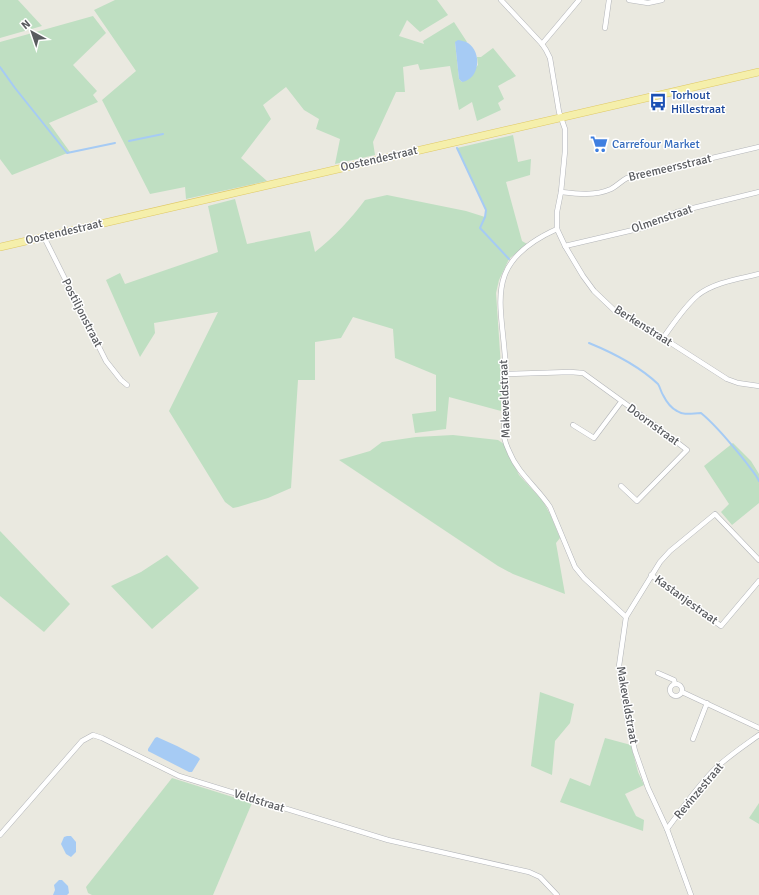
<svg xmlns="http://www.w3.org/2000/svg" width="759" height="895" font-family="Signika,sans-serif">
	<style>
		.green { fill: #bfdfc2 }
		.water { fill: #a6cbf4 }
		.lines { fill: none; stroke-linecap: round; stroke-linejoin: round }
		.stream { stroke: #a6cbf4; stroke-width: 2 }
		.street-casing { stroke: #b3b5b9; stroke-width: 5.5 }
		.primary-casing { stroke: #dfc864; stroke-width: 8 }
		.street { stroke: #fff; stroke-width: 4.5 }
		.primary { stroke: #f5efab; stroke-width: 7 }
		.labels { text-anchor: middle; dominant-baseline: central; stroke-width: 3; stroke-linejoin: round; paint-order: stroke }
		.transit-label { font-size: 12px; fill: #164399; stroke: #fff; text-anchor: start }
		.shop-label { font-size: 12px; fill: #366cbe; stroke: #fff; text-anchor: start }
		.street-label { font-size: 12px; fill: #595b5f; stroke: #fff }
	</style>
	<rect width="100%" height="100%" fill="#eae9e0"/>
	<g class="green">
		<polygon points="0,0 18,0 42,26 0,38"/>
		<polygon points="115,0 437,0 448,15 420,32 407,20 399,36 424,44 423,41 454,22 467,42 455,42 459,79 462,82 478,65 477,57 481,57 493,48 516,76 498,86 504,99 498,103 501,110 477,121 472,102 459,110 450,66 420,70 418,64 403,67 405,92 396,92 373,142 375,155 335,164 340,139 316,129 319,119 304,110 286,87 263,105 271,119 241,158 267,181 186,199 185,187 150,194 102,100 136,71 94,10"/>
		<polygon points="93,16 106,33 73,65 97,91 93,95 98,102 49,123 70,152 12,175 0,159 0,42"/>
		<path d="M 513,135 L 518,162 L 531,159 L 530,175 L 506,182 L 522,241 L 527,244 L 509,259 L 499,280 L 496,293 L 502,382 L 501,411 L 449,397 L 446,429 L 415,433 L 412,414 L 436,411 L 436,375 L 395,358 L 393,329 L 353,317 L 341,338 L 315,342 L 315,380 L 298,380 L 291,488 L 268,498 L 238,507 L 233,508 L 225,502 L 169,411 L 218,312 L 154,323 L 155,333 L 140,357 L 106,280 L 120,273 L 125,284 L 218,252 L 208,206 L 235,199 L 247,244 L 310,231 L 315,252 C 334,237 351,219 365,200 L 387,195 L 466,211 L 485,217 L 486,210 L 457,148 Z"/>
		<polygon points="453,435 498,440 504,444 519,475 543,501 551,516 560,538 556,543 565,594 513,574 498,566 339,460 370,451 382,442 416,437"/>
		<polygon points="733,443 751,461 759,474 759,503 732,525 721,512 729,504 704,466"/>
		<polygon points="0,531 70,604 44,632 0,596"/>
		<polygon points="167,555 199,588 152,629 111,586 141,572"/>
		<polygon points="540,692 574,704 570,723 555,741 552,775 531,766"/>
		<polygon points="605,738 631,745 638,772 644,785 625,794 636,816 644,820 643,831 560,802 570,778 590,786"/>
		<polygon points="172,778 252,803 213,895 92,895 88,893 86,887"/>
		<polygon points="759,803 759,824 749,818"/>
	</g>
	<g class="water">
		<path d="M 458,40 C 462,41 465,41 468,43 C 482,52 480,79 462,82 L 459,79 L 455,42 Z"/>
		<polygon points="157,737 177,746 198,757 200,759 192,772 189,772 148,751 148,749 155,738"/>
		<polygon points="67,836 71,836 76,842 76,852 71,857 66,854 61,844 64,837"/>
		<polygon points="59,880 62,880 68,886 69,893 67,895 53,895 55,890 54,885"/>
	</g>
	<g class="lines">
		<g class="stream">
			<polyline points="0,67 15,88 67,153 115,143"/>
			<polyline points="129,141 163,134"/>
			<polyline points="457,148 486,210 485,217 480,228 509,259"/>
			<path d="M 589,343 C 611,352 640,367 658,384 C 660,387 661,392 663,395 C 666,401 671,408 677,411 C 684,416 693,413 701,413 C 718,427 731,444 745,461 C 750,468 756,474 759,481"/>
		</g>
		<g class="street-casing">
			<g id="street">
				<polyline points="501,0 542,44 546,50 550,58 559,112 565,129 565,151 561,192 557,212 557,229 565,246 583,276 594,291 614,310 663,338 727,379 738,383 759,386"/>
				<polyline points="629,0 648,3 662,0"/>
				<polyline points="605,28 609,0"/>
				<polyline points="542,44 579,0"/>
				<path d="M 561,192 C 578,194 595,196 611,189 C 617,186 621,181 627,178 L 759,147"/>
				<path d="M 557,229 C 477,265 505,307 506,376 C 506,389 506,402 505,415 C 505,422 503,430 504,437 C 505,441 507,447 509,451 C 518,474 537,487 550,507 L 575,567 L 584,578 L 626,617 L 619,666 L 627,717 L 635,751 L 648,788 L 667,829 L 691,895"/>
				<polyline points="44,237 106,361 121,380 127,385"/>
				<polyline points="565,246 646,227 677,212 759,192"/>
				<path d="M 663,338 C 674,323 684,307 698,295 C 715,282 739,279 759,274"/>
				<polyline points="506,374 570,372 583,373 652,423 687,450 637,501 621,486"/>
				<polyline points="573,425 594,438 621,402"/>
				<polyline points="651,575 721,626 759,581"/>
				<polyline points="626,617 660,562 670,551 715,514 759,560"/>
				<polyline points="658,673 674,680 675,684"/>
				<circle cx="676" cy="690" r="6"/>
				<polyline points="682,692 759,728"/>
				<polyline points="693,739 707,703"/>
				<path d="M 667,829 C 683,808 698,785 717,767 C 730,755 745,745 759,735"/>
				<polyline points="0,835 82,741 93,735 102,738 179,776 388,840 529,872 540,877 557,895"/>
			</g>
		</g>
		<g class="primary-casing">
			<polyline id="primary" points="0,247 759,72"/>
		</g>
		<use href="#street" class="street"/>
		<use href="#primary" class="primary"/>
	</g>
	<defs>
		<g id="bus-bare" transform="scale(1.38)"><path d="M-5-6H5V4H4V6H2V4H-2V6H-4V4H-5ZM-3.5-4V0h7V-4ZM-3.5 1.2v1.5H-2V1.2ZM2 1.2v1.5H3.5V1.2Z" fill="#1a4fb4" stroke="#fff" stroke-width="2.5" paint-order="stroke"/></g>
		<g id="supermarket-bare" transform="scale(1.38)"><path d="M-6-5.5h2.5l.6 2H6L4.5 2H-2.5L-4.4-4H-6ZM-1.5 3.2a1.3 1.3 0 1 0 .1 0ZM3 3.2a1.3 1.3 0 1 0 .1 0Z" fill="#3f7fe0" stroke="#fff" stroke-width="2.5" paint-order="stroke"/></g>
	</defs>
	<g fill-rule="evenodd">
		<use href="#bus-bare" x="658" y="102"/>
		<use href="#supermarket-bare" x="599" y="144"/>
	</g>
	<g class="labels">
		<g class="transit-label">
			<text x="671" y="95">Torhout<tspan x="671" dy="14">Hillestraat</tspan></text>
		</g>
		<g class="shop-label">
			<text x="612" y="144">Carrefour Market</text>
		</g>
		<g class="street-label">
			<text transform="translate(379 159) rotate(-13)">Oostendestraat</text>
			<text transform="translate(670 168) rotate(-13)">Breemeersstraat</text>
			<text transform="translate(662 219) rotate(-19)">Olmenstraat</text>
			<text transform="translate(64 232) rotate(-13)">Oostendestraat</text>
			<text transform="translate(82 313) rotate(63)">Postiljonstraat</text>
			<text transform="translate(643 326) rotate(32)">Berkenstraat</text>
			<text transform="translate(505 399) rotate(-92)">Makeveldstraat</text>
			<text transform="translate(653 425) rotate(36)">Doornstraat</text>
			<text transform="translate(686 600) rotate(36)">Kastanjestraat</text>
			<text transform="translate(627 705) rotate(80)">Makeveldstraat</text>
			<text transform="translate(699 791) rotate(-50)">Revinzestraat</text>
			<text transform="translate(259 801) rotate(17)">Veldstraat</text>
		</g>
	</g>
	<g transform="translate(32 32) rotate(320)" stroke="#ffffff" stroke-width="3" paint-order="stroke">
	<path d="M0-3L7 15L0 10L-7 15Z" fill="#595b5f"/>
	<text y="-6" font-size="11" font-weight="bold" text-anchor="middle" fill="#595b5f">N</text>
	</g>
</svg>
